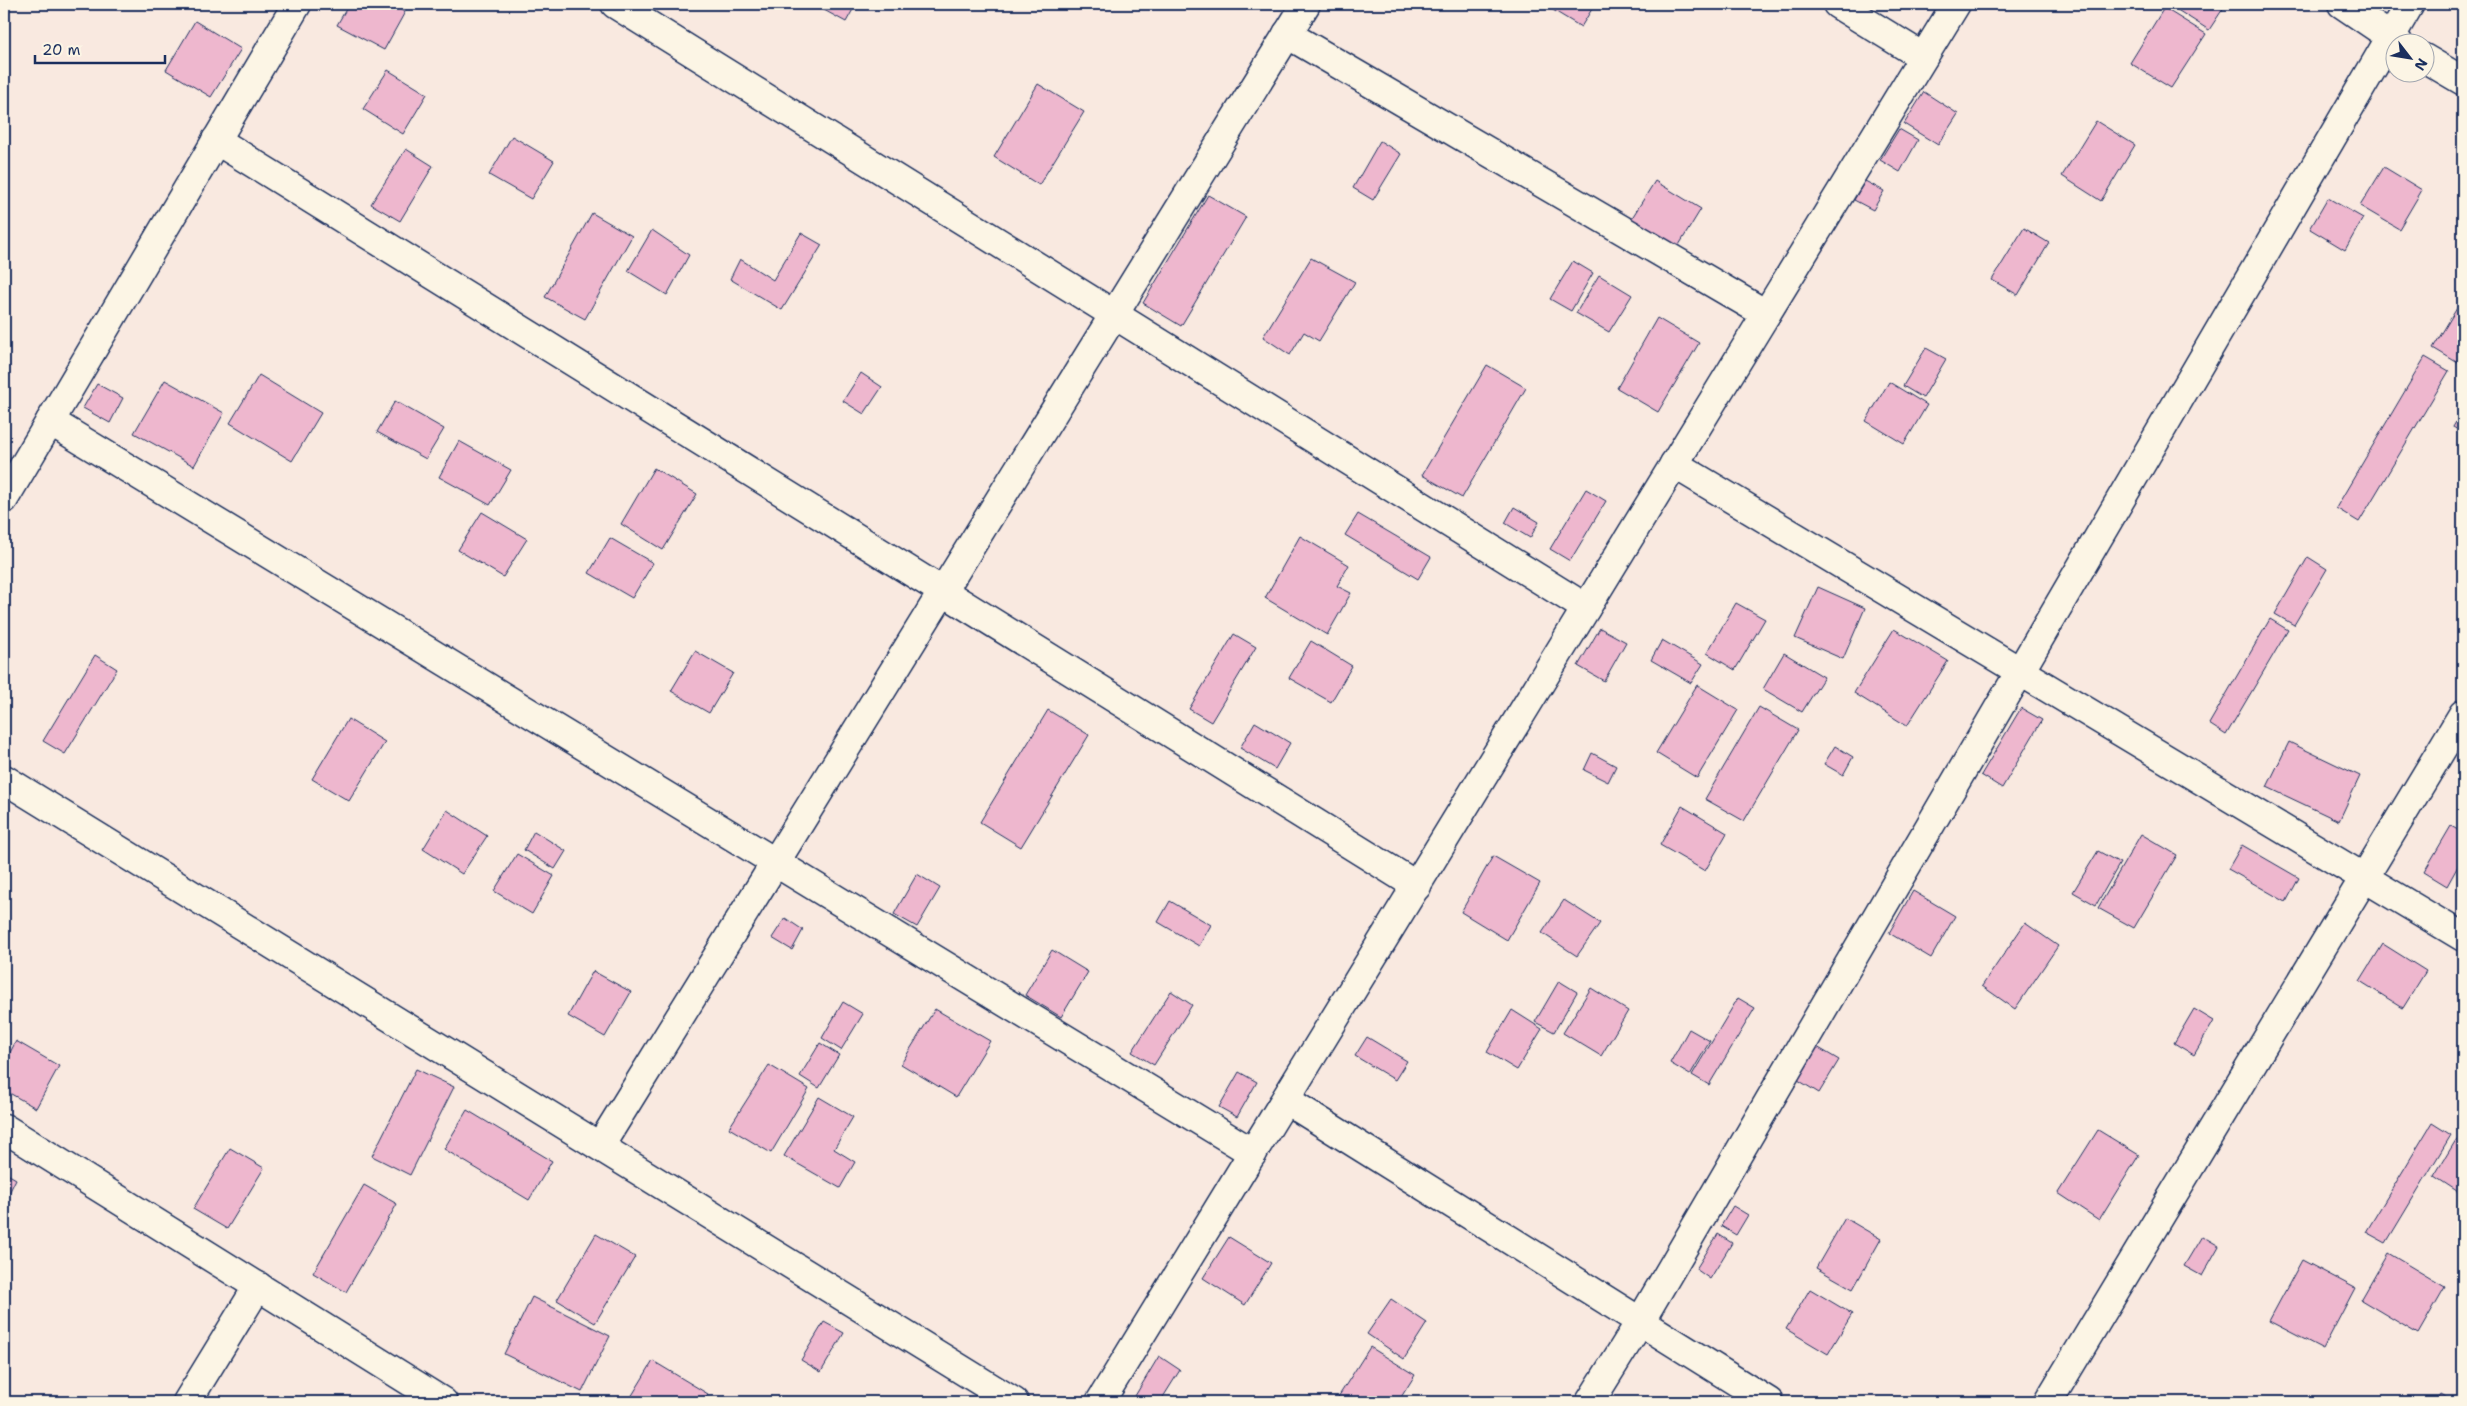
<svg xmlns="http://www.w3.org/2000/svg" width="2467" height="1406" font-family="'Shantell Sans',sans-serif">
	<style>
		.building { fill: #eeb7ce; stroke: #1b2f5e }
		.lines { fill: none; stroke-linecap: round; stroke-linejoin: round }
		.minor-casing { stroke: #1b2f5e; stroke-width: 31 }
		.minor { stroke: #fcf5e5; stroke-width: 28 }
	</style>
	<rect width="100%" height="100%" fill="#f9e9e0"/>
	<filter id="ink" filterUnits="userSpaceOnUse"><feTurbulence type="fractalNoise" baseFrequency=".02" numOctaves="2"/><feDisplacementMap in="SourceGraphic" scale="10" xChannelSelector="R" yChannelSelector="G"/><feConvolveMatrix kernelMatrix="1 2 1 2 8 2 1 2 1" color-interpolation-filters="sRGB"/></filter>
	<g filter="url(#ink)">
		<g class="building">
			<polygon points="349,4 389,4 405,12 384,50 337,25"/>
			<polygon points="813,4 856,4 846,22"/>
			<polygon points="1543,4 1595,4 1581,27"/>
			<polygon points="2168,4 2226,4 2209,30"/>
			<polygon points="2164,8 2206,34 2171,88 2130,63"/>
			<polygon points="195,21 241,49 211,97 166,70"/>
			<polygon points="388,70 427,94 403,134 363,109"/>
			<polygon points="1038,84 1084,112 1039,185 994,157"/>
			<polygon points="1924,92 1958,114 1938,145 1904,124"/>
			<polygon points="2096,121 2135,145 2101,201 2062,176"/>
			<polygon points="1899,129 1918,140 1900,172 1880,160"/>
			<polygon points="512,136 554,161 531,199 489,175"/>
			<polygon points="1380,141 1401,154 1373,200 1353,188"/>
			<polygon points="406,149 433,166 400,221 371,204"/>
			<polygon points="2384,167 2422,190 2399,229 2360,206"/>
			<polygon points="1655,181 1701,209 1676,250 1630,221"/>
			<polygon points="1865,181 1884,191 1873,210 1854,200"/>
			<polygon points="1208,195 1246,217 1181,326 1143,303"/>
			<polygon points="2328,198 2363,218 2345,250 2310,229"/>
			<polygon points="592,213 632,236 585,319 545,297"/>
			<polygon points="2024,228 2049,243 2018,295 1992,280"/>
			<polygon points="652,230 689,255 667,295 628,271"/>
			<polygon points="801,233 822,245 782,310 730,279 740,259 773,280"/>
			<polygon points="1311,258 1355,282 1319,341 1304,332 1290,355 1263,337"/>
			<polygon points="1573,261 1593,273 1571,311 1550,299"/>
			<polygon points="1599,275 1632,295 1609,332 1576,313"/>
			<polygon points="2463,298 2463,366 2433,348"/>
			<polygon points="1657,318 1699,343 1658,412 1617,388"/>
			<polygon points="1926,348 1946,359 1923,398 1903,386"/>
			<polygon points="2425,357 2449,371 2359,522 2336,508"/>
			<polygon points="1487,365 1526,388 1462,498 1422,475"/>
			<polygon points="861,373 882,387 864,414 843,401"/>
			<polygon points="259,375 321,413 292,461 230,423"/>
			<polygon points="165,380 224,413 194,466 134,433"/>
			<polygon points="1889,382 1927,405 1904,444 1866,421"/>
			<polygon points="97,384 123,398 110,423 83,408"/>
			<polygon points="395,401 444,429 426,459 377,432"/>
			<polygon points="2463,410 2463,433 2453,427"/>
			<polygon points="459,441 511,470 490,505 439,477"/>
			<polygon points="654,468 697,494 663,550 621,524"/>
			<polygon points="1586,489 1606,501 1570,561 1550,549"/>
			<polygon points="1514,507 1539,522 1530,538 1505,523"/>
			<polygon points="482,512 527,539 503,577 458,550"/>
			<polygon points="1358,514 1431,557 1418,579 1345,535"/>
			<polygon points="1300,536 1349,565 1337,586 1351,593 1327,635 1265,598"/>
			<polygon points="610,538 653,563 632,598 589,573"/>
			<polygon points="2308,557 2327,569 2294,625 2275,614"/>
			<polygon points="1818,587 1865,608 1843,659 1795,638"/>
			<polygon points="1736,603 1765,619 1735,670 1707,653"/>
			<polygon points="2270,619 2288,630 2226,735 2209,724"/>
			<polygon points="1600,628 1626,642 1604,681 1578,666"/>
			<polygon points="1894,629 1948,661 1907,726 1854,693"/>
			<polygon points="1234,634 1256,647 1211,722 1189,709"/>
			<polygon points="1662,640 1703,664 1691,683 1651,660"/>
			<polygon points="1311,641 1352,666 1331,702 1289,678"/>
			<polygon points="695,651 733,673 709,713 671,691"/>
			<polygon points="1784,653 1824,677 1802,712 1763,689"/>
			<polygon points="95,655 117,669 65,754 43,741"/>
			<polygon points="1697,685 1738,710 1697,778 1656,753"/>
			<polygon points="1759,707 1798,730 1744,821 1705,799"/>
			<polygon points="2021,708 2042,720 2002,788 1981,775"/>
			<polygon points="1048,710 1089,735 1021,847 980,822"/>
			<polygon points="348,719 385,742 349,801 312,779"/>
			<polygon points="1255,722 1290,743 1275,769 1240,748"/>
			<polygon points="2289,742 2360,776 2339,821 2267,787"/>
			<polygon points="1835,746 1853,757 1843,775 1824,764"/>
			<polygon points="1592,753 1616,766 1608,782 1584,770"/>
			<polygon points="1682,806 1727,833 1705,871 1660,845"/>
			<polygon points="447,810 487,836 462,874 423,849"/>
			<polygon points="2451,826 2463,833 2463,857 2447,886 2424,872"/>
			<polygon points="534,831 566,851 555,869 524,850"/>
			<polygon points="2141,834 2177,855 2134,928 2098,908"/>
			<polygon points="2242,845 2299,878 2286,902 2228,869"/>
			<polygon points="2098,851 2120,863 2096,905 2073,892"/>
			<polygon points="517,854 554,876 532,914 494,891"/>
			<polygon points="1493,856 1540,883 1507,940 1461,912"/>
			<polygon points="917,874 940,888 917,927 894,914"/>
			<polygon points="1913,891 1955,916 1931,958 1889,933"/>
			<polygon points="1564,900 1600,923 1577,956 1542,933"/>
			<polygon points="1170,901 1211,925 1199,946 1158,922"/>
			<polygon points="785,918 803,930 792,950 772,938"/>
			<polygon points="2025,923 2058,946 2015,1009 1982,986"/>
			<polygon points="2383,944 2426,971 2403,1008 2360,981"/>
			<polygon points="1052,950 1088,972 1061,1017 1025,995"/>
			<polygon points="593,971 631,992 605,1037 568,1016"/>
			<polygon points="1559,981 1577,992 1554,1032 1535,1022"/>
			<polygon points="1591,988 1628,1011 1601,1056 1563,1033"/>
			<polygon points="1171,991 1192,1005 1154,1065 1132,1052"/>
			<polygon points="1738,998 1755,1008 1709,1085 1692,1075"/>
			<polygon points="843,1002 863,1014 841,1050 822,1038"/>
			<polygon points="935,1009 990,1041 956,1097 901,1064"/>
			<polygon points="2194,1009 2214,1021 2194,1055 2174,1043"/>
			<polygon points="1512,1010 1542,1029 1517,1070 1487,1052"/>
			<polygon points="1689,1029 1710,1041 1690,1075 1670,1063"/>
			<polygon points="1367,1037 1407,1061 1395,1080 1355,1056"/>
			<polygon points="16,1041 59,1066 36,1108 4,1090 4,1064"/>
			<polygon points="820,1043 839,1055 819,1088 800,1076"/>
			<polygon points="1817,1047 1839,1060 1819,1093 1798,1080"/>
			<polygon points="769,1065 809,1089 771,1153 729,1128"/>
			<polygon points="416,1069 454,1087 410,1175 372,1156"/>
			<polygon points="1239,1072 1257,1082 1237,1117 1219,1107"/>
			<polygon points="819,1097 853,1117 834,1149 855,1162 840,1188 784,1156"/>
			<polygon points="467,1110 552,1161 529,1200 444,1149"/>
			<polygon points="2432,1123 2451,1135 2386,1243 2366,1232"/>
			<polygon points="2098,1130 2139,1155 2099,1220 2058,1193"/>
			<polygon points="2456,1140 2463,1145 2463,1195 2434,1176"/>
			<polygon points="230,1148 264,1168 227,1229 193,1209"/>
			<polygon points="4,1172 16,1179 4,1203"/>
			<polygon points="364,1185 397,1204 346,1292 313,1273"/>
			<polygon points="1733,1206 1748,1215 1736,1235 1721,1226"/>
			<polygon points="1845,1218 1881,1239 1853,1289 1816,1268"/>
			<polygon points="596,1234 635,1257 595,1323 557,1300"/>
			<polygon points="1718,1234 1732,1243 1710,1279 1696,1269"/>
			<polygon points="2202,1236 2219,1246 2202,1276 2184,1266"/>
			<polygon points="1229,1237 1271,1263 1245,1305 1203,1278"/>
			<polygon points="2388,1253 2445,1287 2418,1334 2361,1300"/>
			<polygon points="2302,1260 2355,1288 2323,1349 2269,1321"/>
			<polygon points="1810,1289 1852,1314 1828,1354 1786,1329"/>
			<polygon points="532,1297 610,1336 582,1392 504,1354"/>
			<polygon points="1391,1299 1427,1323 1404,1359 1367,1334"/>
			<polygon points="824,1322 844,1333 821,1372 801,1360"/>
			<polygon points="1370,1347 1415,1375 1398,1402 1335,1402"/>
			<polygon points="1159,1356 1180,1370 1160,1402 1145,1402 1135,1396"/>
			<polygon points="653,1361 708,1394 704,1402 628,1402"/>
			<polygon points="2440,1394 2454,1402 2435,1402"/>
		</g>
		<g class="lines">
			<g class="minor-casing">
				<g id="minor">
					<polyline points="615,4 1586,608"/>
					<polyline points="1837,4 1923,57"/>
					<polyline points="2342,4 2398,42"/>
					<polyline points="1287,34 1766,314"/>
					<polyline points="2424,58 2463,81"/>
					<polyline points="216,140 1417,886"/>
					<polyline points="50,421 1253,1153"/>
					<polyline points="1674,464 2463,937"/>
					<polyline points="4,499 297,4"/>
					<polyline points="4,779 1014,1402"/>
					<polyline points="1286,1100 1769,1402"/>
					<polyline points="4,1128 443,1402"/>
					<polyline points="600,1146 1306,4"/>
					<polyline points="187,1402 258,1286"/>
					<polyline points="1100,1402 1956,4"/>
					<polyline points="1590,1402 1640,1322 2410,4"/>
					<polyline points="2048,1402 2463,714"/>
				</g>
			</g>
			<use href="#minor" class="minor"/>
		</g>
	</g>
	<rect width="2467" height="1406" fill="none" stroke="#fcf5e5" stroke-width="20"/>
	<rect x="10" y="10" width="2447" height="1386" fill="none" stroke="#1b2f5e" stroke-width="2" filter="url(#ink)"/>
	<g transform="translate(2410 58) rotate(121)"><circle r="24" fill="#fcf5e5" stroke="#a2a6af"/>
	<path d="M0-4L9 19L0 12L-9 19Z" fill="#1b2f5e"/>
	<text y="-8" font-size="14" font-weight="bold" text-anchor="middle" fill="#1b2f5e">N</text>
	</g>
	<path d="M35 55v8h130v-8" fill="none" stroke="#1b2f5e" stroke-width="2.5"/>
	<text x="42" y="55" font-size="15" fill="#1b2f5e" stroke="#fcf5e5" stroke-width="4" paint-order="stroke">20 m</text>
</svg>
